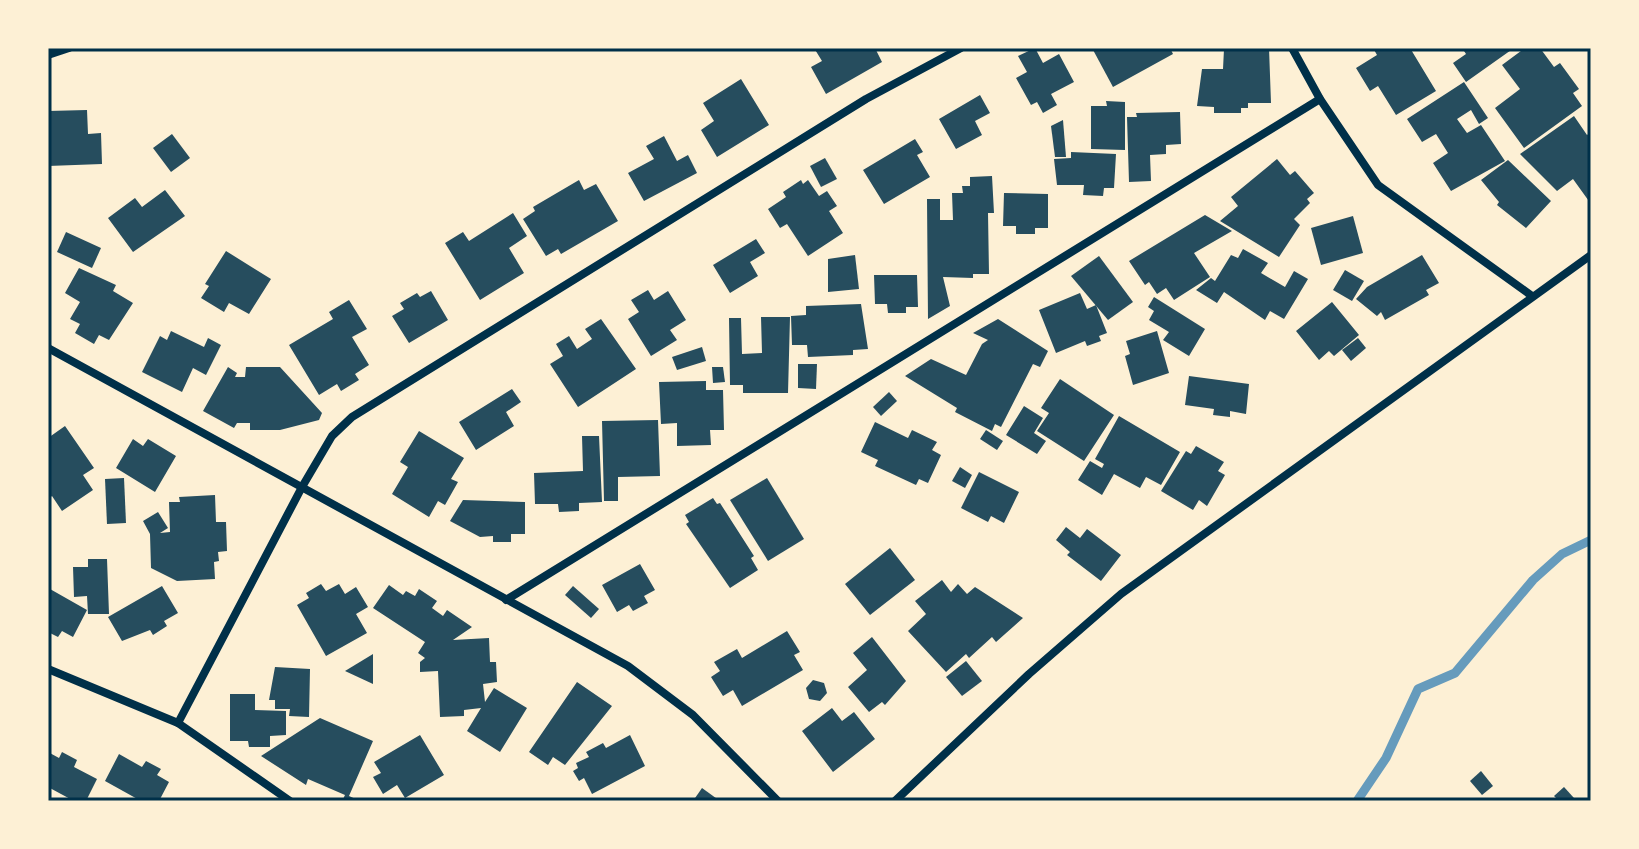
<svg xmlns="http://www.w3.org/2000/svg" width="1639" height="849" font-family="Commissioner,sans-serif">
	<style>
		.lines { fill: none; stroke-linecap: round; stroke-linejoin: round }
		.stream { stroke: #669bbc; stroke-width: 9 }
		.building { fill: #264d5e }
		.minor { stroke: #003049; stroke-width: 8 }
		.neatline { fill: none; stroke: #003049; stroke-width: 3 }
	</style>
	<rect width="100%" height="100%" fill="#fdf0d5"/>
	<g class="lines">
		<polyline class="stream" points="1357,801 1386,758 1418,689 1455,673 1533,580 1562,554 1591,540"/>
	</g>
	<g class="building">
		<polygon points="814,48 875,48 882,62 826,94 811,67 822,61"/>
		<polygon points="1035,48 1043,63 1059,54 1074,82 1051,94 1057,105 1043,113 1037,102 1031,105 1016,78 1027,72 1018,56"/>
		<polygon points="1092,48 1170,48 1173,54 1113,87"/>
		<polygon points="1269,48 1271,103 1248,103 1248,108 1241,108 1241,113 1214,113 1214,107 1197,106 1202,69 1223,69 1224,49"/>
		<polygon points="1373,48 1410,48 1436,91 1396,115 1378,86 1370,91 1356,68 1377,55"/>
		<polygon points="1462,48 1514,48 1466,82 1453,63 1466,54"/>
		<polygon points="1525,48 1540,48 1554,67 1560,63 1579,89 1573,93 1582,106 1524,148 1495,108 1520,89 1502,65"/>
		<polygon points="741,79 769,125 717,157 701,130 714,121 703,103"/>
		<polygon points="1464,82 1488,118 1479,124 1471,110 1457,119 1467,133 1481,125 1505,161 1451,191 1433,163 1448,153 1436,134 1422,142 1407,119"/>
		<polygon points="980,95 990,113 975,121 982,135 956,149 939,119"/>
		<polygon points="1106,101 1125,102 1125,150 1091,149 1091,106 1107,106"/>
		<polygon points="87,110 88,134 101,133 102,164 48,166 48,111"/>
		<polygon points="1180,112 1181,144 1166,145 1166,154 1150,155 1151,181 1129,182 1127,117 1137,117 1136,113"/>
		<polygon points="1574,116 1587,135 1591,132 1591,204 1573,179 1557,191 1520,154"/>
		<polygon points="1063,120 1066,157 1055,157 1051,126"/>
		<polygon points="172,134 190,158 171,172 153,148"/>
		<polygon points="664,136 677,161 688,155 697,173 644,201 628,173 654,159 646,146"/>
		<polygon points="915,139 923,152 917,155 930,177 884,204 863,170"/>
		<polygon points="1071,152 1116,154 1114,188 1104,188 1103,196 1083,195 1084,185 1057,185 1054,159 1071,158"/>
		<polygon points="825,158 837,179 821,187 810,166"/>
		<polygon points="1277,159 1290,175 1295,171 1314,193 1307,199 1310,203 1294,219 1300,225 1279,257 1220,221 1238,206 1231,197"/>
		<polygon points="1508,160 1551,201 1526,228 1497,205 1499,202 1481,180"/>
		<polygon points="992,176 994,213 988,213 989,274 973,274 973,278 943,277 950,306 928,319 927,199 940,199 940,220 953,220 952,193 963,193 962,186 970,186 970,177"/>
		<polygon points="579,180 584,190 596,184 618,221 561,254 558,249 546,256 523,219 535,211 533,207"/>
		<polygon points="801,180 803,184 808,180 819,196 827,191 837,206 829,211 843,233 808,256 787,224 780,228 768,209 786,197 783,192"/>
		<polygon points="165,190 185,216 133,252 108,218 135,198 142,207"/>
		<polygon points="1004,193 1048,194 1048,228 1035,228 1035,234 1016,234 1016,226 1003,226"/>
		<polygon points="513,213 527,236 509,248 524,273 480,300 445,243 463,232 469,241"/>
		<polygon points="1205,215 1232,231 1194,253 1210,277 1174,300 1166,288 1157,294 1149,282 1145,285 1129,261"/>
		<polygon points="1353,216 1363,253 1321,265 1311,228"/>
		<polygon points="66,232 101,248 92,268 57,252"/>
		<polygon points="756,239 765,253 750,262 758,276 730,293 713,265"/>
		<polygon points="1243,249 1268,263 1261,273 1285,287 1294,271 1308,279 1284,319 1270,311 1265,320 1224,292 1217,303 1196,290 1211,278 1215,281 1231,255 1238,258"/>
		<polygon points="226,251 271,279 249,314 229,303 224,312 201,298 209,286 205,284"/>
		<polygon points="855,255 859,289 828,292 828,259"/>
		<polygon points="1422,255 1439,283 1426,290 1429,295 1385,320 1381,312 1377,316 1356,299 1367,287"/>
		<polygon points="1099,256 1133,302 1108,320 1071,276"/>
		<polygon points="79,268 116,285 113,291 133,303 109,340 99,335 94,344 75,333 80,324 70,319 80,302 65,293"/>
		<polygon points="1345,270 1364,281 1352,301 1333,290"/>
		<polygon points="874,275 917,275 918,307 906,307 906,313 888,313 887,304 875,304"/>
		<polygon points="648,290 654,300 668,291 686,320 670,330 677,340 651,356 628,319 639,312 631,300"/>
		<polygon points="431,291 448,320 409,343 392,316 404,309 400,303 417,293 420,297"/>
		<polygon points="1080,293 1087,309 1096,305 1107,333 1099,336 1101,341 1087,346 1085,341 1056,353 1039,310"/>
		<polygon points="1154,297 1205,329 1189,356 1163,340 1169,332 1149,320 1154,311 1148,307"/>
		<polygon points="349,300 367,329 352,337 369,365 355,374 359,380 341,391 337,384 319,395 289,345 333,319 329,312"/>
		<polygon points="1332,302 1359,335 1334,356 1329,351 1319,360 1296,331"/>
		<polygon points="861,304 868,349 853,350 853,355 808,357 807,345 792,345 791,316 806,315 806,306"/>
		<polygon points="761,317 790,317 788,393 743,393 743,385 730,385 729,318 741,318 742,354 762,353"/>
		<polygon points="601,319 636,369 578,407 550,364 563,356 556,344 569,336 577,349 592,339 585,329"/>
		<polygon points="998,319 1048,351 1040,367 1033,364 1001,427 995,424 992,431 955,412 957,408 905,376 931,359 966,375 982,344 988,340 973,333"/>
		<polygon points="171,331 204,347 208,338 221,345 206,375 193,368 182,392 142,372 160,336 167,340"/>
		<polygon points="1157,331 1169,373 1133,385 1125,356 1130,354 1126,341"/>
		<polygon points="1358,338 1366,348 1351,361 1342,350"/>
		<polygon points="702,347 706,361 677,370 672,357"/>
		<polygon points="798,364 817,364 816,389 798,388"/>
		<polygon points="228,367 237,373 235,377 245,377 246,367 280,367 322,413 319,420 280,430 250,430 250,423 237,423 234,428 203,411"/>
		<polygon points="712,367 723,367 725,382 713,383"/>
		<polygon points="1189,376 1249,384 1246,414 1230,411 1230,417 1213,415 1214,409 1185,405"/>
		<polygon points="1060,379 1114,415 1084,461 1037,431 1049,413 1041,408"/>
		<polygon points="706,381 706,390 723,390 724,430 710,430 711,445 677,446 677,423 661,424 659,382"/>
		<polygon points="512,389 521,402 506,412 514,426 476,450 459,422"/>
		<polygon points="889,392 897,401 881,416 873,407"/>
		<polygon points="1024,406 1043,418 1034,433 1046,441 1037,454 1006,435"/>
		<polygon points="1119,416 1180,452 1161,485 1146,477 1140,488 1114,474 1102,495 1078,480 1090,461 1102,468 1104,464 1095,459"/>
		<polygon points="658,420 660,476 618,477 618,501 604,501 602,421"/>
		<polygon points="875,422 908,438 912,430 937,442 932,450 941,455 928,483 919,479 916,485 875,466 878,460 861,452"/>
		<polygon points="65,426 94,468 83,475 93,490 62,511 52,496 48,499 48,438"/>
		<polygon points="986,430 1003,441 997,450 980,439"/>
		<polygon points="419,431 464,458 451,479 458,482 445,505 438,501 429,517 392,494 408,467 400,462"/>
		<polygon points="582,436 599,436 602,502 579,503 579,511 559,512 558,504 535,504 534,473 583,471"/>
		<polygon points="133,439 143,446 148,439 176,456 155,492 116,468"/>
		<polygon points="1196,446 1224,462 1218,471 1225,475 1207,506 1199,500 1193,510 1161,491 1186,451 1191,454"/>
		<polygon points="960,467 972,475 965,488 952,481"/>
		<polygon points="979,472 1019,492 1004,523 991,516 988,522 961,508"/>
		<polygon points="124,478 126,523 107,524 105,479"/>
		<polygon points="767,478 804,539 768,561 730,500"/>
		<polygon points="215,495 216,522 226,522 227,551 218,552 219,561 214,562 215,579 177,581 151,568 150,534 143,521 158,512 168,528 160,533 170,532 169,502 180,502 179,497"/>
		<polygon points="713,498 717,504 720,503 754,556 751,558 758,570 730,588 686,524 689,522 685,515"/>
		<polygon points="463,500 525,502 525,534 511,534 511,542 493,542 493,536 480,537 450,521"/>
		<polygon points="1066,527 1080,538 1087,529 1121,555 1101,581 1067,555 1070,552 1056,540"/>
		<polygon points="890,548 915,580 870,615 845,584"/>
		<polygon points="88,559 107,559 109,614 88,614 87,596 74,597 73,567 88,567"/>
		<polygon points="640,564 655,590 644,596 648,603 633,611 629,605 617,612 602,585"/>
		<polygon points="942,580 951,592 958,584 967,594 975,587 1023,618 996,642 992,637 969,658 966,654 946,672 908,631 926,614 915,601"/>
		<polygon points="321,584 326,591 339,584 345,594 356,587 368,607 356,614 367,633 326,656 297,605 309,598 306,593"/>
		<polygon points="389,585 403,595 406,591 415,596 419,589 437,601 432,608 443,616 447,610 472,627 453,640 489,638 490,662 496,662 497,682 483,684 485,702 494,688 527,708 500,752 467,731 481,708 464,710 464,716 440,717 438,671 420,672 420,662 425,658 418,653 425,642 373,608"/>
		<polygon points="162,586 178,613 164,621 167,626 153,635 150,630 122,641 108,617"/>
		<polygon points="573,586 599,609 591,618 565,595"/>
		<polygon points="50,589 87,610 73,637 62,631 58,637 48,632"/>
		<polygon points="787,631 800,652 794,655 803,670 742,706 733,690 723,696 711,677 720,671 714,662 737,649 742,658"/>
		<polygon points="872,637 906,681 885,705 882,702 869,712 848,687 867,670 853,653"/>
		<polygon points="373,654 373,684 345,671"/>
		<polygon points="966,661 982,681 962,696 946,677"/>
		<polygon points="275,667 310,669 309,717 289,716 290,709 275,709 275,700 269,700"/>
		<polygon points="813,680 824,683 827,693 820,701 809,699 806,688"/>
		<polygon points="577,682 612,706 565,765 553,757 548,765 529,752"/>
		<polygon points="230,694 255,694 255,710 286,711 286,735 270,736 270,747 249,747 248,741 230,741"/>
		<polygon points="832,708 842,721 854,712 875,739 833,772 802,731"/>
		<polygon points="320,718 373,741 349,796 360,801 342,801 345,795 308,779 306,785 261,756"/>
		<polygon points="420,735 444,775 405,798 397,785 383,794 373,777 381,773 374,762"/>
		<polygon points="630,735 645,766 592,794 584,778 579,781 573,771 578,768 576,763 589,757 586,752 603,743 606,748"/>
		<polygon points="48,752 59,758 62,752 77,760 74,767 97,779 86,801 74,801 48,787"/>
		<polygon points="119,754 142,767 146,761 161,769 157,775 169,782 159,801 141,801 105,781"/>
		<polygon points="1481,771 1493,786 1482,795 1470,781"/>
		<polygon points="1564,787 1574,798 1571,801 1559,801 1554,796"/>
		<polygon points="702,788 720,801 693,801"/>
	</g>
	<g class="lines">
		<g class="minor">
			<polyline points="1292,48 1320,99 1378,185 1532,296"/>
			<polyline points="48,55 69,48"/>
			<polyline points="48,348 628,666 693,715 778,801"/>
			<polyline points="506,600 1320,99"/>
			<polyline points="48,669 178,723 290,801"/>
			<polyline points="178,723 302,487 332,436 352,417 866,99 961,48"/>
			<polyline points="895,801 1029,674 1121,594 1591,255"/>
		</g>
	</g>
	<rect width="1639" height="849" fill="none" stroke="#fdf0d5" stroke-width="100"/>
	<rect x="50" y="50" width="1539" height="749" class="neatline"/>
</svg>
